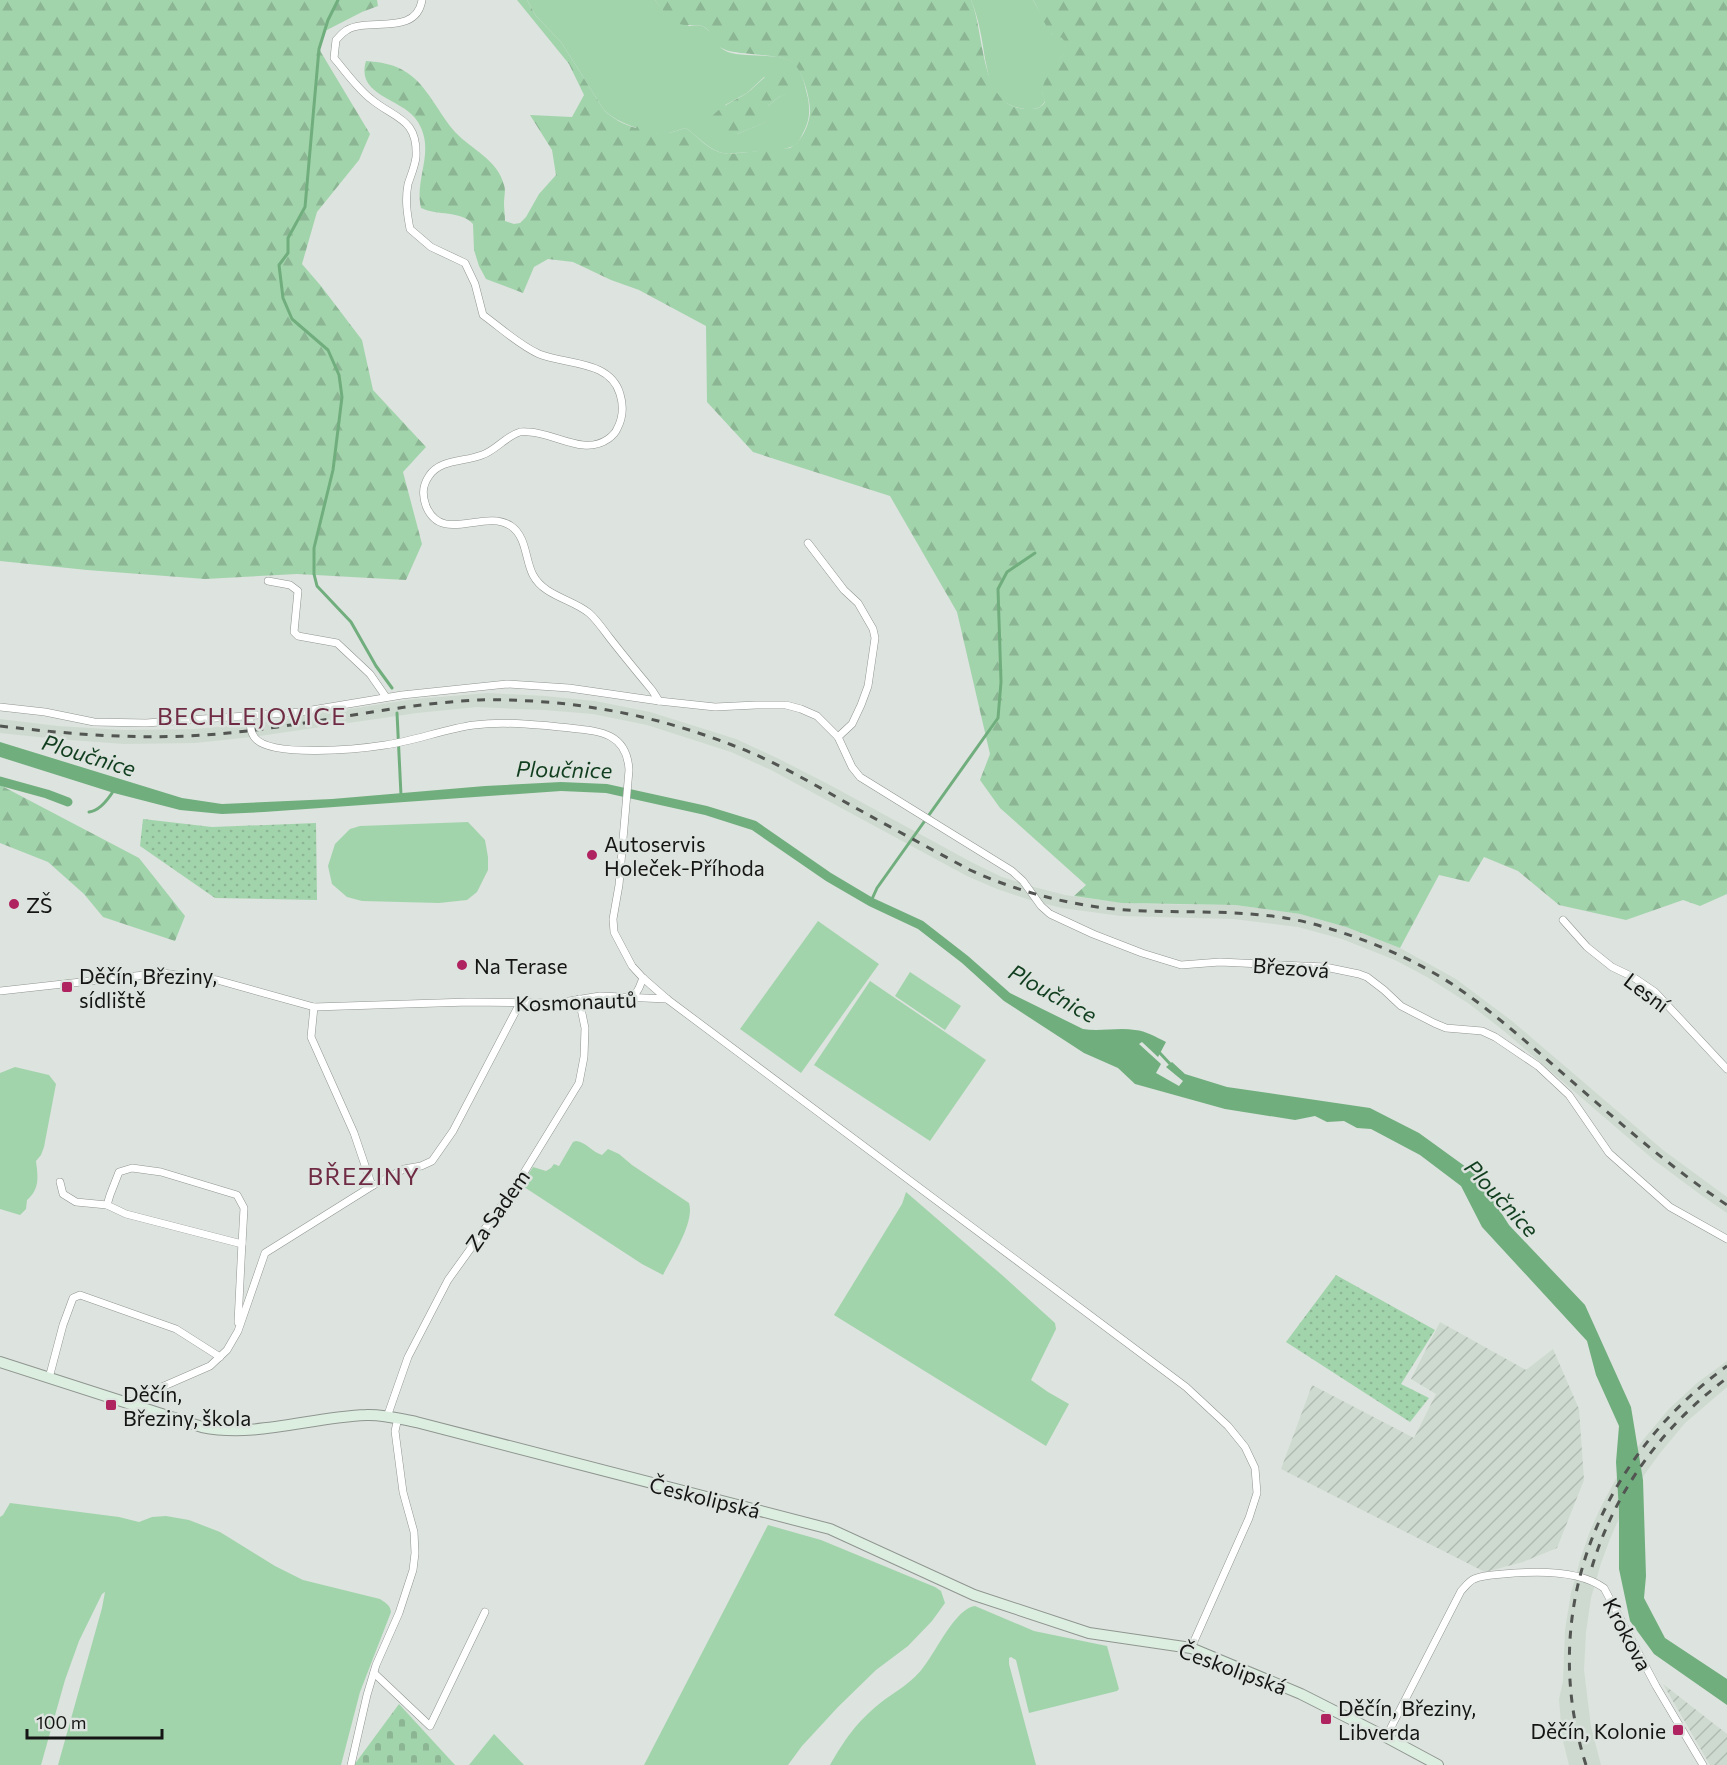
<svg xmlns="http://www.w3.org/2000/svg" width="1727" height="1765" font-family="Commissioner,sans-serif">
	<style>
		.built { fill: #cedad0 }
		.industrial { fill: url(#industrial-furrows) }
		.grass { fill: #a2d4ac; fill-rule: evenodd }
		.forest { fill: url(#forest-firs) }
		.cemetery { fill: url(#cemetery-stones) }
		.park { fill: url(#park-dots) }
		.water { fill: #71ae7e }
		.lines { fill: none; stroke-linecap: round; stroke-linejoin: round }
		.stream { stroke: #71ae7e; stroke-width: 3 }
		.canal { stroke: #71ae7e; stroke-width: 9 }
		.minor-casing { stroke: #909591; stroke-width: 8 }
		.secondary-casing { stroke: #909591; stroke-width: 12 }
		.minor { stroke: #fff; stroke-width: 7 }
		.secondary { stroke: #dbeedf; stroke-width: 10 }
		.rail { stroke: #525552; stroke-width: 3; stroke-dasharray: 8 8; stroke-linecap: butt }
		.poi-dot { fill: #af2360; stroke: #dde3de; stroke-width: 2 }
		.labels { text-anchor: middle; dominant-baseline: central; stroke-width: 5; stroke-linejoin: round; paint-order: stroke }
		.poi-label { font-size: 21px; fill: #141514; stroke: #dde3de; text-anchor: start }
		.street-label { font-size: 21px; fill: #141514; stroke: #dde3de }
		.water-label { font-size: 22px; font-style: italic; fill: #103e1e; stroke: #dde3de }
		.quarter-label { font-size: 24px; letter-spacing: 1.5px; fill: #6f2b44; stroke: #dde3de }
	</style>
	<defs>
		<pattern id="industrial-furrows" width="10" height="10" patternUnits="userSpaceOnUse" patternTransform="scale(1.5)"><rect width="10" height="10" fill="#cedad0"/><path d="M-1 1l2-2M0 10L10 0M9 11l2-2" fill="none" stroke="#b0bab2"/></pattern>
		<pattern id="forest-firs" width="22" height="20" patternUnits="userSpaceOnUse" patternTransform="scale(1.5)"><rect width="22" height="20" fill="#a2d4ac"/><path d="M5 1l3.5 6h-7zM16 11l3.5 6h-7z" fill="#8bb593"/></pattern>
		<pattern id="cemetery-stones" width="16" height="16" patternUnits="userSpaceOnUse" patternTransform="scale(1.5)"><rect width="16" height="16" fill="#a2d4ac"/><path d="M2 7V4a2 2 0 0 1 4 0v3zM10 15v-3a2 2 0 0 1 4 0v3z" fill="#8bb593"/></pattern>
		<pattern id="park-dots" width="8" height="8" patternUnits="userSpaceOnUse" patternTransform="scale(1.5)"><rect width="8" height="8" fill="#a2d4ac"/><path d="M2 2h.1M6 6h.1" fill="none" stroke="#8bb593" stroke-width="1.8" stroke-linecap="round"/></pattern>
	</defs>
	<rect width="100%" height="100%" fill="#dde3de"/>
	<g class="built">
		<polygon points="488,693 545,696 595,701 650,712 736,739 777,758 828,784 973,863 1002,877 1034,887 1065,895 1100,900 1146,904 1235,905 1300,914 1346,927 1400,948 1456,979 1512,1021 1663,1150 1727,1197 1727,1213 1701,1195 1654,1160 1504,1031 1468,1003 1427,977 1395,960 1342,939 1298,927 1234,919 1121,916 1062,908 1030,900 997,889 967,876 771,770 731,752 647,725 593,714 544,710 477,707 417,713 252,737 195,743 124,744 57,739 0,733 0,719 58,726 124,730 194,729 250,724 415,699"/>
		<polygon points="1727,1361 1727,1387 1685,1423 1660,1453 1637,1485 1620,1516 1610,1539 1601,1563 1591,1598 1586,1632 1584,1670 1591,1727 1601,1765 1569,1765 1562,1737 1559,1699 1563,1681 1565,1630 1571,1593 1581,1557 1590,1531 1601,1507 1619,1473 1643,1440 1669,1409 1697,1383"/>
	</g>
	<g class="industrial">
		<polygon points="1440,1322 1526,1370 1553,1349 1579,1409 1584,1480 1557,1548 1523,1562 1485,1572 1281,1469 1312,1385 1414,1438 1436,1394 1411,1379"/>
		<polygon points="1663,1684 1727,1734 1727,1765 1710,1765"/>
	</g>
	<g class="grass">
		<path d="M 527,0 L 655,0 L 660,6 L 689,26 C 713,21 710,41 724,50 C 737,59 776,52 791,61 C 802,68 805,86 808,98 C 810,111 810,120 803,133 C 801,137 799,141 796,144 C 787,153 744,151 729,154 C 716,153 707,146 697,137 C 692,133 690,130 685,128 L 666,134 L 660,134 C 640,129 620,125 604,110 L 561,42 L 536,16 ZM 764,77 L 793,90 L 779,97 L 768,106 L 768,121 L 737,134 L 728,134 L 725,105 L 747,93 Z"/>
		<path d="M 971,0 L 1033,0 L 1052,34 L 1061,37 L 1065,41 L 1065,51 L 1042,92 L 1045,101 C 1040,110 1034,109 1025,109 C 1015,108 1003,103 997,94 C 989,84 988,71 985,59 C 982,39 979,19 971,0 Z"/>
		<polygon points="468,822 485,840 488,857 488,870 477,892 467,900 439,903 362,901 347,897 332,884 328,866 335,844 350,829 360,826"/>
		<polygon points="818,921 879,964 801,1073 740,1029"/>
		<polygon points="910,972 961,1006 945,1030 895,996"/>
		<polygon points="870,981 986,1060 930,1141 814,1065"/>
		<path d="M 15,1067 L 49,1075 L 56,1084 L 44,1147 L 41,1155 L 36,1161 C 38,1177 40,1189 27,1200 L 26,1209 L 20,1215 L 0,1209 L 0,1073 Z"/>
		<path d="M 576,1141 C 586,1142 592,1152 602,1155 L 608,1149 L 619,1154 L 632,1165 L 689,1203 C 695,1222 672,1257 663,1275 L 642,1264 L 521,1185 L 533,1167 L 546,1171 L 551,1168 L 554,1164 L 559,1166 L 573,1142 Z"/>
		<polygon points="906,1192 1002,1275 1055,1323 1056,1329 1031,1380 1048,1392 1069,1404 1046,1446 834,1315 902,1204"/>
		<path d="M 10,1503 L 119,1517 L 139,1522 L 152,1517 L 166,1516 L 189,1520 L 220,1532 L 275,1566 L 303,1580 L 380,1599 C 386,1603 390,1605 391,1612 L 360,1692 L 341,1765 L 58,1765 L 102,1608 L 105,1592 L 102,1594 L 79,1641 L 65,1680 L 41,1765 L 0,1765 L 0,1517 L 3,1515 Z"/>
		<polygon points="768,1525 821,1540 935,1587 941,1591 945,1603 932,1621 908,1646 876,1670 838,1707 802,1746 788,1765 644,1765"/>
		<path d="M 975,1606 L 1034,1631 L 1107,1646 L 1119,1689 L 1117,1691 L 1029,1713 L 1016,1660 L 1011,1657 L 1009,1658 L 1009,1664 L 1036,1765 L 830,1765 C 845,1739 856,1723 879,1704 C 895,1691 913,1683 925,1665 C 936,1651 956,1608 975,1606 Z"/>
		<polygon points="494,1734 524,1765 469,1765"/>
	</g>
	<g class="forest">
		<polygon points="0,0 377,0 378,6 362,12 325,31 319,49 370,134 359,160 317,212 302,264 321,286 362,340 373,390 426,447 403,472 422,544 406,580 297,574 205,579 87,570 0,561"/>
		<path d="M 517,0 L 527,0 L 536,16 L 561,42 L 604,110 C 613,119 623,124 636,128 L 639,122 L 645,119 L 655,123 L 658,128 L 657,133 C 667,135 675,131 685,128 C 690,130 692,133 697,137 C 706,146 716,153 729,154 L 790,148 C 801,142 809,126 810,113 C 811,101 803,70 792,62 C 781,54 745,55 729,51 C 722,49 714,45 711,38 C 710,35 710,32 708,30 C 700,21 687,28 677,23 C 669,19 661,8 655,0 L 971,0 C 985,32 979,106 1025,109 C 1033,109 1040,110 1045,102 C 1044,98 1042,95 1042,92 C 1042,74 1071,56 1064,41 C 1062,35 1056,38 1052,34 C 1046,28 1038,8 1033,0 L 1727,0 L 1727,894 L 1700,906 L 1683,900 L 1626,920 L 1559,905 L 1518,871 L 1484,857 L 1469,882 L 1439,875 L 1400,948 L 1346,927 L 1300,914 L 1235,905 L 1122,903 L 1074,896 L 1086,885 L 1000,808 L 980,780 L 990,754 L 957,612 L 890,496 L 753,452 L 707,402 L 706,326 L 639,290 L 611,280 L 573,262 L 548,259 L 534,267 L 523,293 L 486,279 L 479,266 L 474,250 L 473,224 C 460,210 438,216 421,208 C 414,178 436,152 418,122 C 404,98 355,97 366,61 C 380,62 394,64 406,72 C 428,86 438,113 455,132 C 471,149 498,160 504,185 C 506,190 504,197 504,203 C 504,209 505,215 505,221 L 514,224 L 520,223 L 526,217 L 539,194 L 556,175 L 552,150 L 530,115 L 572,117 L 584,95 L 569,64 Z"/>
		<path d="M 781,70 C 790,76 794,79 793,91 L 779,97 L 768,106 L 768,110 L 770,116 L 769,121 L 737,134 L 728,134 L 719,132 L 711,127 L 709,120 C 719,106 733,102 747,93 C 759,84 765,73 781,70 Z"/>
		<polygon points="0,785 139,858 185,916 175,941 103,917 84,894 48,862 0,843"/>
	</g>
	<polygon class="cemetery" points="399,1704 455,1765 354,1765"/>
	<g class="park">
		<polygon points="143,819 212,827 316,823 317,900 215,898 140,846"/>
		<polygon points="1336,1275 1435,1330 1401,1384 1429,1398 1410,1422 1286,1342"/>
	</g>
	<path class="water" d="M 0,742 L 182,798 L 222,804 L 332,799 L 485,786 L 561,782 L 607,784 L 707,806 L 756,821 L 831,873 L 873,898 L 923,921 L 968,956 L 1010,993 L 1083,1029 C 1100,1032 1118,1027 1135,1030 C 1146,1031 1156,1037 1166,1042 L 1158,1057 L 1142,1042 L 1139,1044 L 1161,1064 L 1156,1073 L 1179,1086 L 1183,1081 L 1166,1067 L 1172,1062 L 1185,1074 L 1227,1087 L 1370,1108 L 1419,1133 L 1477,1175 L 1509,1225 L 1585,1305 L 1631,1407 L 1643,1480 L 1646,1576 L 1644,1598 L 1665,1638 L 1727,1679 L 1727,1705 L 1654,1654 L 1630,1621 L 1619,1569 L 1619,1511 L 1616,1462 L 1619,1426 L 1596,1375 L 1587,1341 L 1482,1227 L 1461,1186 L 1420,1155 L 1371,1129 L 1357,1128 L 1344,1121 L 1327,1122 L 1315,1116 L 1295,1120 L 1225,1109 L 1135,1084 L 1118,1068 L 1084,1053 L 1004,1001 L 962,963 L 918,929 L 869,906 L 826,881 L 752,830 L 705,815 L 606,793 L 561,791 L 264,812 L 222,814 L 180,810 L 114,793 L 0,757 Z"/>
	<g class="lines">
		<g class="stream">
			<polyline points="338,0 328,20 319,49 305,207 288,238 288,253 279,265 283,298 292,319 328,350 339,375 342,397 333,470 314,548 314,574 317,586 351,622 376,666 392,688"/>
			<polyline points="397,713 401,795"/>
			<path d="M 89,812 C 99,811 109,798 114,790"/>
			<polyline points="872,899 877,888 998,718 1001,682 998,589 1007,572 1035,553"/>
			<polyline points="1158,1051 1172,1066"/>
		</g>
		<polyline class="canal" points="0,781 47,794 68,802"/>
		<g class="minor-casing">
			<g id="minor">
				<path d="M 422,0 C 416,37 368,17 347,30 C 343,32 339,37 336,40 L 334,58 C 346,72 357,88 371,99 C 395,119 418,118 416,157 C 415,166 411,175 408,184 C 405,200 407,213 410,229 L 431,247 L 465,263 L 475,284 L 483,315 C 501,328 519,345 539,354 C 566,365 610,360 620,394 C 624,407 623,418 617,429 C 615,434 612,436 608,439 C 584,456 555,433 529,432 C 528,432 521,431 520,432 C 506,436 495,451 482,455 C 464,462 440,459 429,476 C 422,486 422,495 426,506 C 442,545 484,508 511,526 C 527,537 525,560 533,575 C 544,596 572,599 589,613 C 596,619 603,629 609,637 C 623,655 637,672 652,690 L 659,701"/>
				<polyline points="808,543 844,590 858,603 873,629 875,638 868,686 861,705 852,724 838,737"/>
				<polyline points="268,581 290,585 298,591 294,632 298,636 337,643 370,674 386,697"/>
				<polyline points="0,707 45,712 94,722 146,723 300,712 402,695 507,684 569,688 659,701 715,707 756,705 786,705 801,709 817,716 838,737 852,767 860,777 1012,871 1023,881 1041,906 1050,914 1093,934 1142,953 1181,965 1220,962 1325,967 1359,974 1367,977 1384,990 1401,1006 1434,1023 1446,1028 1482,1031 1495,1037 1538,1066 1569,1095 1609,1153 1670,1207 1727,1239"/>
				<path d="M 250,716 C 250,724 250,732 255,738 C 271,758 360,749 385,745 C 415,741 444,729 474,725 C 506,721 538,725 570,728 C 600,731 627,733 629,770 L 619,885 L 613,919 L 614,932 L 632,966 L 643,978 L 667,999 L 1186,1387 L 1228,1426 L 1245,1447 L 1255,1468 L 1257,1493 L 1249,1518 L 1191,1648"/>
				<polyline points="1563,920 1587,947 1612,967 1633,977 1655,992 1727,1069"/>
				<polyline points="0,991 162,973 217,980 314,1007 469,1002 557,1003 600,996 667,999"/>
				<polyline points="633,998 639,988 643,978"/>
				<polyline points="314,1007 311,1037 354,1133 372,1186"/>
				<polygon points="132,1168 161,1172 237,1195 244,1208 242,1244 126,1214 107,1205 110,1195 119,1172"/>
				<polyline points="60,1182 63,1194 76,1202 107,1205"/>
				<polyline points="238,1322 242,1242"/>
				<polyline points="49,1378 63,1325 73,1298 80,1295 176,1329 220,1357"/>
				<polyline points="134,1405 148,1393 210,1366 227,1350 238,1331 265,1253 372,1186 404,1169 421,1166 432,1161 453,1131 520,1003"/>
				<polyline points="387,1417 408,1357 448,1280 517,1184 579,1083 584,1057 585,1028 579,999"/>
				<polyline points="374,1673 430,1726 485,1612"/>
				<path d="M 1386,1737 L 1461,1591 C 1465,1587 1469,1581 1474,1579 C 1483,1575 1493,1575 1503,1574 C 1533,1571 1578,1569 1604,1588 L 1656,1686 L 1703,1765"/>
				<polyline points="351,1765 367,1695 376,1665 399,1613 413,1570 415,1553 414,1532 403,1492 395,1431 398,1418"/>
			</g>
		</g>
		<g class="secondary-casing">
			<path id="secondary" d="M 0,1362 L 202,1427 C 256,1438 311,1417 366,1415 C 383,1414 400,1419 416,1422 L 830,1529 L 974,1595 L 1089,1633 L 1191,1648 L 1301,1694 L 1386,1737 L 1438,1765"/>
		</g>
		<use href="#minor" class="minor"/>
		<use href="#secondary" class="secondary"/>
		<g class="rail">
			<path d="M 0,726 C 76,735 151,741 228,733 C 312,725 394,704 479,700 C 514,699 561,702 595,708 C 642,715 688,728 732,745 C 775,761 815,785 854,807 C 892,828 931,849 970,870 C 1025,895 1084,909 1145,911 C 1205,913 1266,909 1324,927 C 1369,940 1413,959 1452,984 C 1482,1004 1510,1028 1537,1051 C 1599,1104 1659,1160 1727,1205"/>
			<path d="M 1592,1567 C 1615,1490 1663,1426 1727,1378"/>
			<path d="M 1586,1765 C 1537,1612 1600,1458 1727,1366"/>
		</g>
	</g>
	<g class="poi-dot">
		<circle cx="592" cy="855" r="6"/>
		<circle cx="14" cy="904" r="6"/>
		<circle cx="462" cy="965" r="6"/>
		<rect x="61" y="981" width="12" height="12" rx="3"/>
		<rect x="105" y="1399" width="12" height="12" rx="3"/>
		<rect x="1320" y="1713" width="12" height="12" rx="3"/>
		<rect x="1672" y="1724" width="12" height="12" rx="3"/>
	</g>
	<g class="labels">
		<g class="poi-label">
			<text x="604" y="843">Autoservis<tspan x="604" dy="24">Holeček-Příhoda</tspan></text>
			<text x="26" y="904">ZŠ</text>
			<text x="474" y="965">Na Terase</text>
			<text x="79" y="975">Děčín, Březiny,<tspan x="79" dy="24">sídliště</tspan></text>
			<text x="123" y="1393">Děčín,<tspan x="123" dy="24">Březiny, škola</tspan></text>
			<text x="1338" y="1707">Děčín, Březiny,<tspan x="1338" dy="24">Libverda</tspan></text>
			<text x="1666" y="1730" text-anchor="end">Děčín, Kolonie</text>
		</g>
		<g class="street-label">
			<text transform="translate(1291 967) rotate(4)">Březová</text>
			<text transform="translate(1647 992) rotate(37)">Lesní</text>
			<text transform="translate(576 1001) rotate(-2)">Kosmonautů</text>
			<text transform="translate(497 1210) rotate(-55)">Za Sadem</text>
			<text transform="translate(705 1497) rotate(14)">Českolipská</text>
			<text transform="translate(1628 1634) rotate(62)">Krokova</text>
			<text transform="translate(1233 1668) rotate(20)">Českolipská</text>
		</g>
		<g class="water-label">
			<text transform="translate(89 755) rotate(17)">Ploučnice</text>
			<text transform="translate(564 769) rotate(1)">Ploučnice</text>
			<text transform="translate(1053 993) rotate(29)">Ploučnice</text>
			<text transform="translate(1502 1198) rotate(47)">Ploučnice</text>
		</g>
		<g class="quarter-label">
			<text x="252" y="715">BECHLEJOVICE</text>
			<text x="364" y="1175">BŘEZINY</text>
		</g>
	</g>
	<path d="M27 1729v9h135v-9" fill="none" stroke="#141514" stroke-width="3"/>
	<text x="36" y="1729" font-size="18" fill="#141514" stroke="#dde3de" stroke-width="4.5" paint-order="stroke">100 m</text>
</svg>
